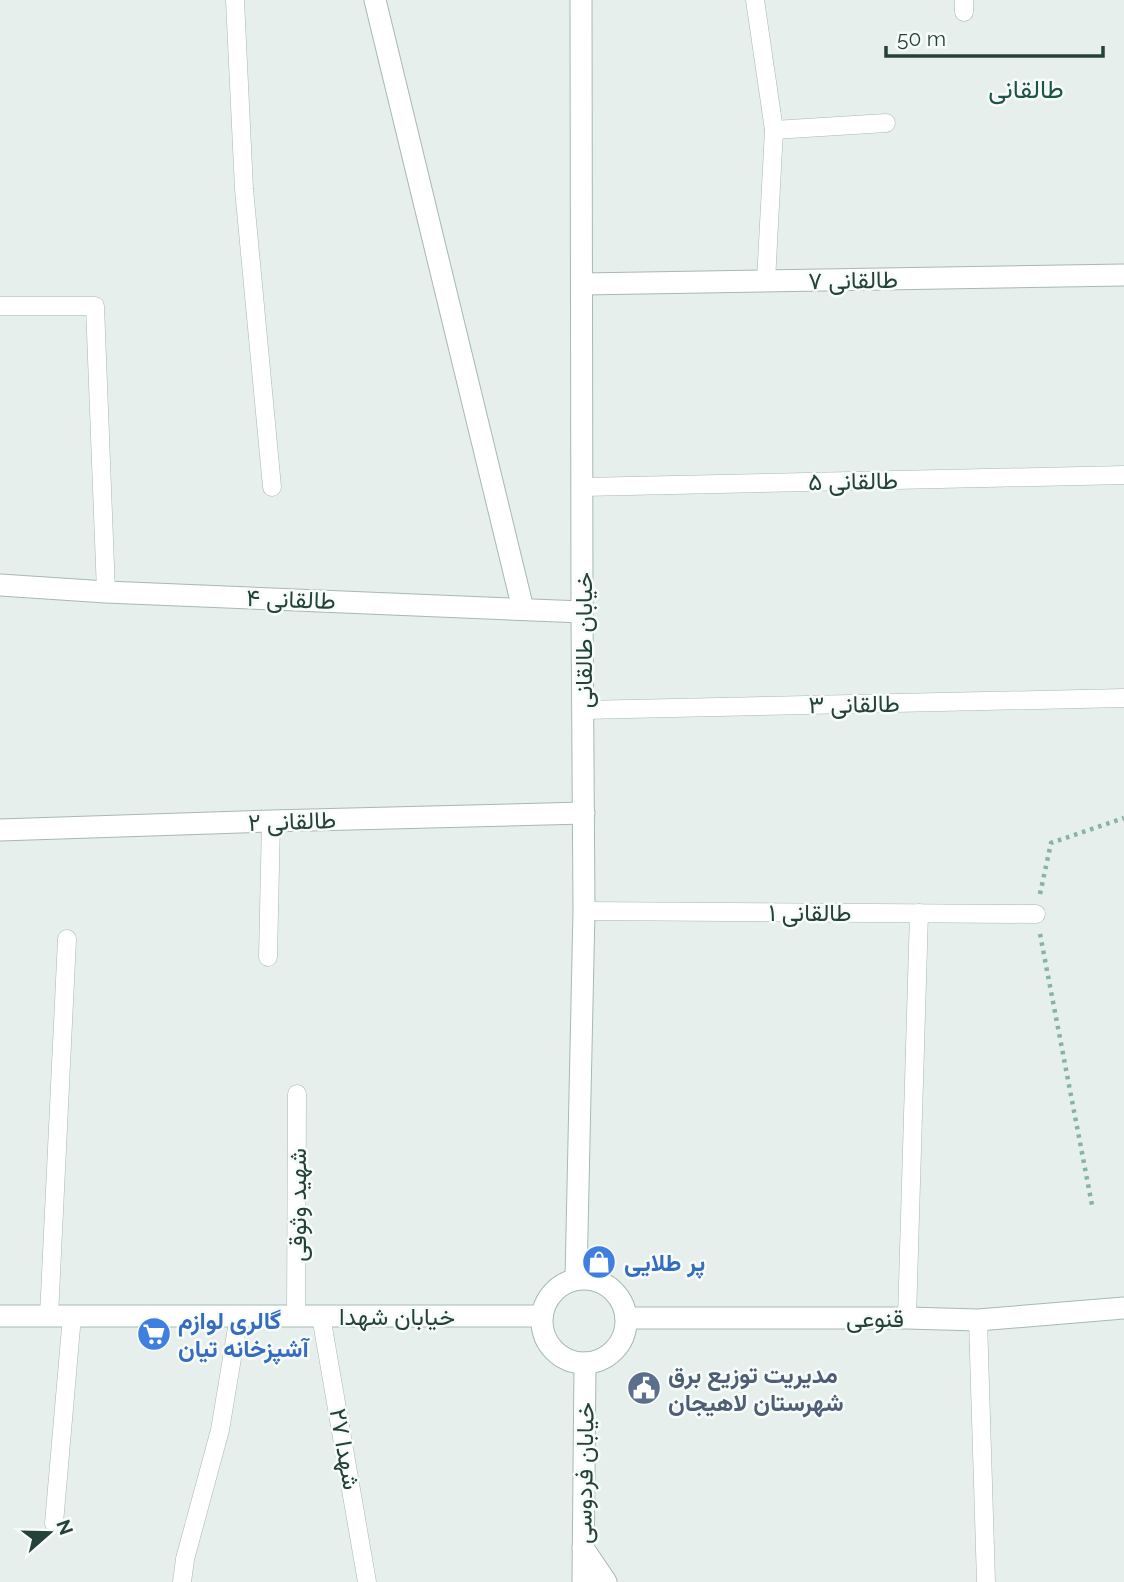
<svg xmlns="http://www.w3.org/2000/svg" width="1124" height="1582" font-family="Raleway,Vazirmatn,sans-serif">
	<style>
		.lines { fill: none; stroke-linecap: round; stroke-linejoin: round }
		.service-casing { stroke: #a8b8b2; stroke-width: 19 }
		.minor-casing { stroke: #a8b8b2; stroke-width: 23 }
		.secondary-casing { stroke: #a4bbb3; stroke-width: 23 }
		.path { stroke: #86b3a5; stroke-width: 4.5; stroke-dasharray: 3.5 5; stroke-linecap: butt }
		.service { stroke: #fff; stroke-width: 18 }
		.minor { stroke: #fff; stroke-width: 21 }
		.secondary { stroke: #fff; stroke-width: 21 }
		.labels { text-anchor: middle; dominant-baseline: central; stroke-width: 5; stroke-linejoin: round; paint-order: stroke }
		.street-label { font-size: 24px; fill: #24423a; stroke: #f7fbf9 }
		.shop-label { font-size: 24px; font-weight: bold; fill: #366cbe; stroke: #f7fbf9; text-anchor: start }
		.service-label { font-size: 24px; font-weight: bold; fill: #4e5e75; stroke: #f7fbf9; text-anchor: start }
		.neighbourhood-label { font-size: 26px; fill: #1f5548; stroke: #f7fbf9 }
	</style>
	<rect width="100%" height="100%" fill="#e6efeb"/>
	<g class="lines">
		<g class="service-casing">
			<g id="service">
				<polyline points="235,0 244,189 272,487"/>
				<polyline points="755,0 774,130 766,281"/>
				<polyline points="964,12 964,0"/>
				<polyline points="774,130 886,123"/>
				<polyline points="0,306 95,306 106,592"/>
				<polyline points="583,487 1124,475"/>
				<polyline points="583,710 1124,698"/>
				<polyline points="584,911 1036,914"/>
				<polyline points="268,957 271,821"/>
				<polyline points="49,1316 67,939"/>
				<polyline points="296,1316 297,1094"/>
				<polyline points="321,1316 367,1582"/>
				<polyline points="907,1318 919,913"/>
				<polyline points="978,1320 986,1582"/>
				<polyline points="54,1523 72,1316"/>
				<polyline points="182,1582 185,1559 220,1430 239,1316"/>
			</g>
		</g>
		<g class="minor-casing">
			<g id="minor">
				<polyline points="375,0 523,609"/>
				<polyline points="582,284 1124,275"/>
				<polyline points="0,585 106,592 582,612"/>
				<polyline points="0,830 271,821 584,813"/>
				<polyline points="583,1548 606,1582"/>
			</g>
		</g>
		<g class="secondary-casing">
			<g id="secondary">
				<circle cx="584" cy="1321" r="42"/>
				<polyline points="576,1279 584,911 582,612 581,0"/>
				<polyline points="0,1316 542,1316"/>
				<polyline points="626,1318 907,1318 978,1320 1124,1308"/>
				<polyline points="583,1582 585,1363"/>
			</g>
		</g>
		<g class="path">
			<polyline points="1040,894 1051,843 1124,818"/>
			<polyline points="1040,934 1092,1205"/>
		</g>
		<use href="#service" class="service"/>
		<use href="#minor" class="minor"/>
		<use href="#secondary" class="secondary"/>
	</g>
	<defs>
		<g id="shop-disc" transform="scale(1.75)"><circle r="9.5" fill="#3f7fe0" stroke="#f7fbf9"/><path d="M-5-2.5h2.3a2.7 3.5 0 0 1 5.4 0H5L5.5 6h-11ZM-1.5-2.5h3a1.5 2.3 0 0 0-3 0Z" fill="#fff"/></g>
		<g id="supermarket-disc" transform="scale(1.75)"><circle r="9.5" fill="#3f7fe0" stroke="#f7fbf9"/><path d="M-6-5.5h2.5l.6 2H6L4.5 2H-2.5L-4.4-4H-6ZM-1.5 3.2a1.3 1.3 0 1 0 .1 0ZM3 3.2a1.3 1.3 0 1 0 .1 0Z" fill="#fff"/></g>
		<g id="civic-disc" transform="scale(1.75)"><circle r="9.5" fill="#5c6f8a" stroke="#f7fbf9"/><path d="M-.6-6.5H3V-4.5H.6V-3L4-1V1h2V6H-6V1h2V-1L-.6-3ZM-1.2 2.5V6h2.4V2.5Z" fill="#fff"/></g>
	</defs>
	<g fill-rule="evenodd">
		<use href="#shop-disc" x="599" y="1262"/>
		<use href="#supermarket-disc" x="154" y="1334"/>
		<use href="#civic-disc" x="644" y="1388"/>
	</g>
	<g class="labels">
		<g class="street-label">
			<text transform="translate(853 280) rotate(-1)">طالقانی ۷</text>
			<text transform="translate(853 481) rotate(-1)">طالقانی ۵</text>
			<text transform="translate(291 599) rotate(2)">طالقانی ۴</text>
			<text transform="translate(583 640) rotate(-90)">خیابان طالقانی</text>
			<text transform="translate(854 704) rotate(-1)">طالقانی ۳</text>
			<text transform="translate(292 821) rotate(-2)">طالقانی ۲</text>
			<text x="810" y="912">طالقانی ۱</text>
			<text transform="translate(297 1205) rotate(-90)">شهید وثوقی</text>
			<text x="397" y="1316">خیابان شهدا</text>
			<text x="875" y="1318">قنوعی</text>
			<text transform="translate(345 1449) rotate(80)">۲۷ شهدا</text>
			<text transform="translate(584 1473) rotate(-89)">خیابان فردوسی</text>
		</g>
		<g class="shop-label">
			<text x="624" y="1262">پر طلایی</text>
			<text x="178" y="1320">گالری لوازم<tspan x="178" dy="28">آشپزخانه تیان</tspan></text>
		</g>
		<g class="service-label">
			<text x="668" y="1374">مدیریت توزیع برق<tspan x="668" dy="28">شهرستان لاهیجان</tspan></text>
		</g>
		<g class="neighbourhood-label">
			<text x="1026" y="89">طالقانی</text>
		</g>
	</g>
	<g transform="translate(49 1533) rotate(70)" stroke="#f7fbf9" stroke-width="5" paint-order="stroke">
	<path d="M0-5L12 26L0 18L-12 26Z" fill="#24423a"/>
	<text y="-10" font-size="19" font-weight="bold" text-anchor="middle" fill="#24423a">N</text>
	</g>
	<path d="M886 46v10h217v-10" fill="none" stroke="#24423a" stroke-width="3.5"/>
	<text x="897" y="46" font-size="21" fill="#24423a" stroke="#f7fbf9" stroke-width="5" paint-order="stroke">50 m</text>
</svg>
